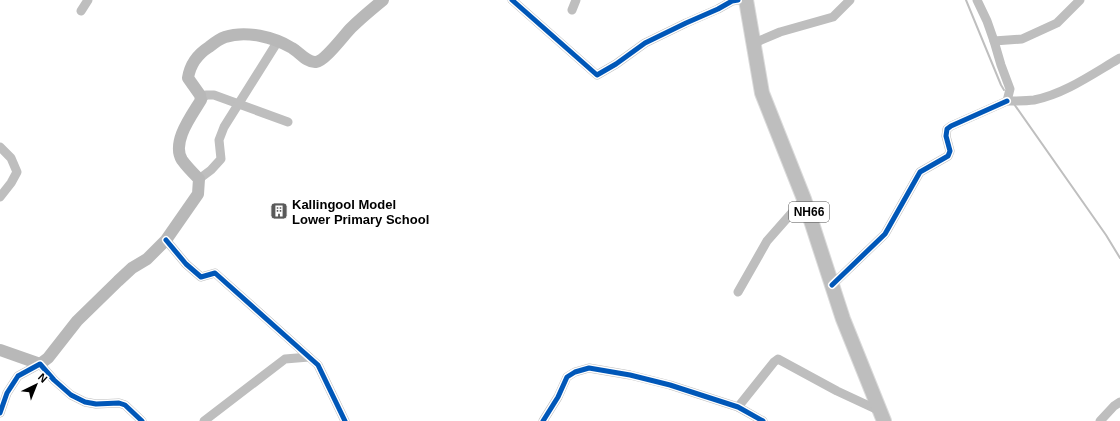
<svg xmlns="http://www.w3.org/2000/svg" width="1120" height="421" font-family="Arial,sans-serif">
	<style>
		.lines { fill: none; stroke-linecap: round; stroke-linejoin: round }
		.stream { stroke: #bfbfbf; stroke-width: 2 }
		.primary-casing { stroke: #dbdbdb; stroke-width: 16 }
		.minor { stroke: #bebebe; stroke-width: 9 }
		.secondary { stroke: #b8b8b8; stroke-width: 12 }
		.primary { stroke: #bebebe; stroke-width: 14 }
		.cycleway-casing { stroke: #fff; stroke-width: 8 }
		.cycleway { stroke: #0057b8; stroke-width: 5 }
		.labels { text-anchor: middle; dominant-baseline: central; stroke-width: 3; stroke-linejoin: round; paint-order: stroke }
		.shield { fill: #fff; stroke: #4c4c4c; stroke-width: 1 }
		.shield-label { font-size: 12px; font-weight: bold; fill: #000 }
		.poi-label { font-size: 13px; font-weight: bold; fill: #000; stroke: #fff; text-anchor: start }
	</style>
	<rect width="100%" height="100%" fill="#fff"/>
	<g class="lines">
		<g class="stream">
			<polyline points="966,0 1001,85 1004,90"/>
			<polyline points="1014,104 1106,235 1120,258"/>
		</g>
		<g class="primary-casing">
			<polyline id="primary" points="746,0 762,93 804,199 843,319 884,421"/>
		</g>
		<g class="minor">
			<polyline points="512,0 597,75 616,64 645,43 686,23 718,9 732,1 738,0"/>
			<path d="M 977,0 L 987,21 L 994,41 L 1001,65 L 1010,89 L 1007,101 C 1016,101 1026,101 1034,100 C 1065,94 1094,73 1120,58"/>
			<polyline points="572,10 576,0"/>
			<polyline points="81,11 88,0"/>
			<polyline points="994,41 1022,39 1057,23 1080,0"/>
			<polyline points="754,43 780,32 833,17 850,0"/>
			<polyline points="201,100 206,95 214,95 288,122"/>
			<polyline points="0,147 11,158 17,172 11,183 0,197"/>
			<polyline points="199,179 211,170 221,159 219,140 224,127 278,41"/>
			<polyline points="166,240 186,264 201,277 215,273 318,365 345,421"/>
			<polyline points="832,285 885,234 920,172 948,156 950,151 946,136 947,129 951,126 1007,101"/>
			<polyline points="738,292 767,241 804,199"/>
			<polyline points="738,407 774,362 778,359 837,391 880,411"/>
			<polyline points="0,413 7,393 18,376 40,364 54,380 71,395 85,402 96,404 119,403 125,405 142,421"/>
			<polyline points="204,421 285,359 309,357"/>
			<polyline points="543,421 558,397 567,377 575,372 589,368 630,375 670,385 738,407 763,421"/>
			<polyline points="1100,421 1114,406 1120,402"/>
		</g>
		<path class="secondary" d="M 0,350 L 40,364 L 48,358 L 77,321 L 118,281 L 132,268 L 147,259 L 166,240 L 198,194 L 199,179 C 193,173 187,167 182,160 C 171,142 192,115 201,100 L 200,95 L 188,78 C 190,65 198,54 209,47 C 214,43 219,39 225,37 C 246,30 274,37 292,48 C 299,52 307,63 316,62 C 325,61 344,35 351,28 C 361,18 372,9 383,0"/>
		<use href="#primary" class="primary"/>
		<g class="cycleway-casing">
			<g id="cycleway">
				<polyline points="512,0 597,75 616,64 645,43 686,23 718,9 732,1 738,0"/>
				<polyline points="166,240 186,264 201,277 215,273 318,365 345,421"/>
				<polyline points="832,285 885,234 920,172 948,156 950,151 946,136 947,129 951,126 1007,101"/>
				<polyline points="0,413 7,393 18,376 40,364 54,380 71,395 85,402 96,404 119,403 125,405 142,421"/>
				<polyline points="543,421 558,397 567,377 575,372 589,368 630,375 670,385 738,407 763,421"/>
			</g>
		</g>
		<use href="#cycleway" class="cycleway"/>
	</g>
	<defs>
		<g id="building-square" transform="scale(0.9)"><rect x="-9" y="-9" width="18" height="18" rx="4" fill="#595959" stroke="#fff"/><path d="M-4-6H4V6H1V3H-1V6H-4ZM-2.5-4.3h1.7v1.8h-1.7ZM.8-4.3h1.7v1.8H.8ZM-2.5-1h1.7V.8h-1.7ZM.8-1h1.7V.8H.8Z" fill="#fff"/></g>
	</defs>
	<g fill-rule="evenodd">
		<use href="#building-square" x="279" y="211"/>
	</g>
	<g class="labels">
		<rect class="shield" x="789" y="202" width="40" height="20" rx="3"/>
		<g class="shield-label">
			<text x="809" y="212">NH66</text>
		</g>
		<g class="poi-label">
			<text x="292" y="204">Kallingool Model<tspan x="292" dy="15">Lower Primary School</tspan></text>
		</g>
	</g>
	<g transform="translate(36 385) rotate(43)" stroke="#ffffff" stroke-width="3" paint-order="stroke">
	<path d="M0-3L7 15L0 10L-7 15Z" fill="#000000"/>
	<text y="-6" font-size="11" font-weight="bold" text-anchor="middle" fill="#000000">N</text>
	</g>
</svg>
